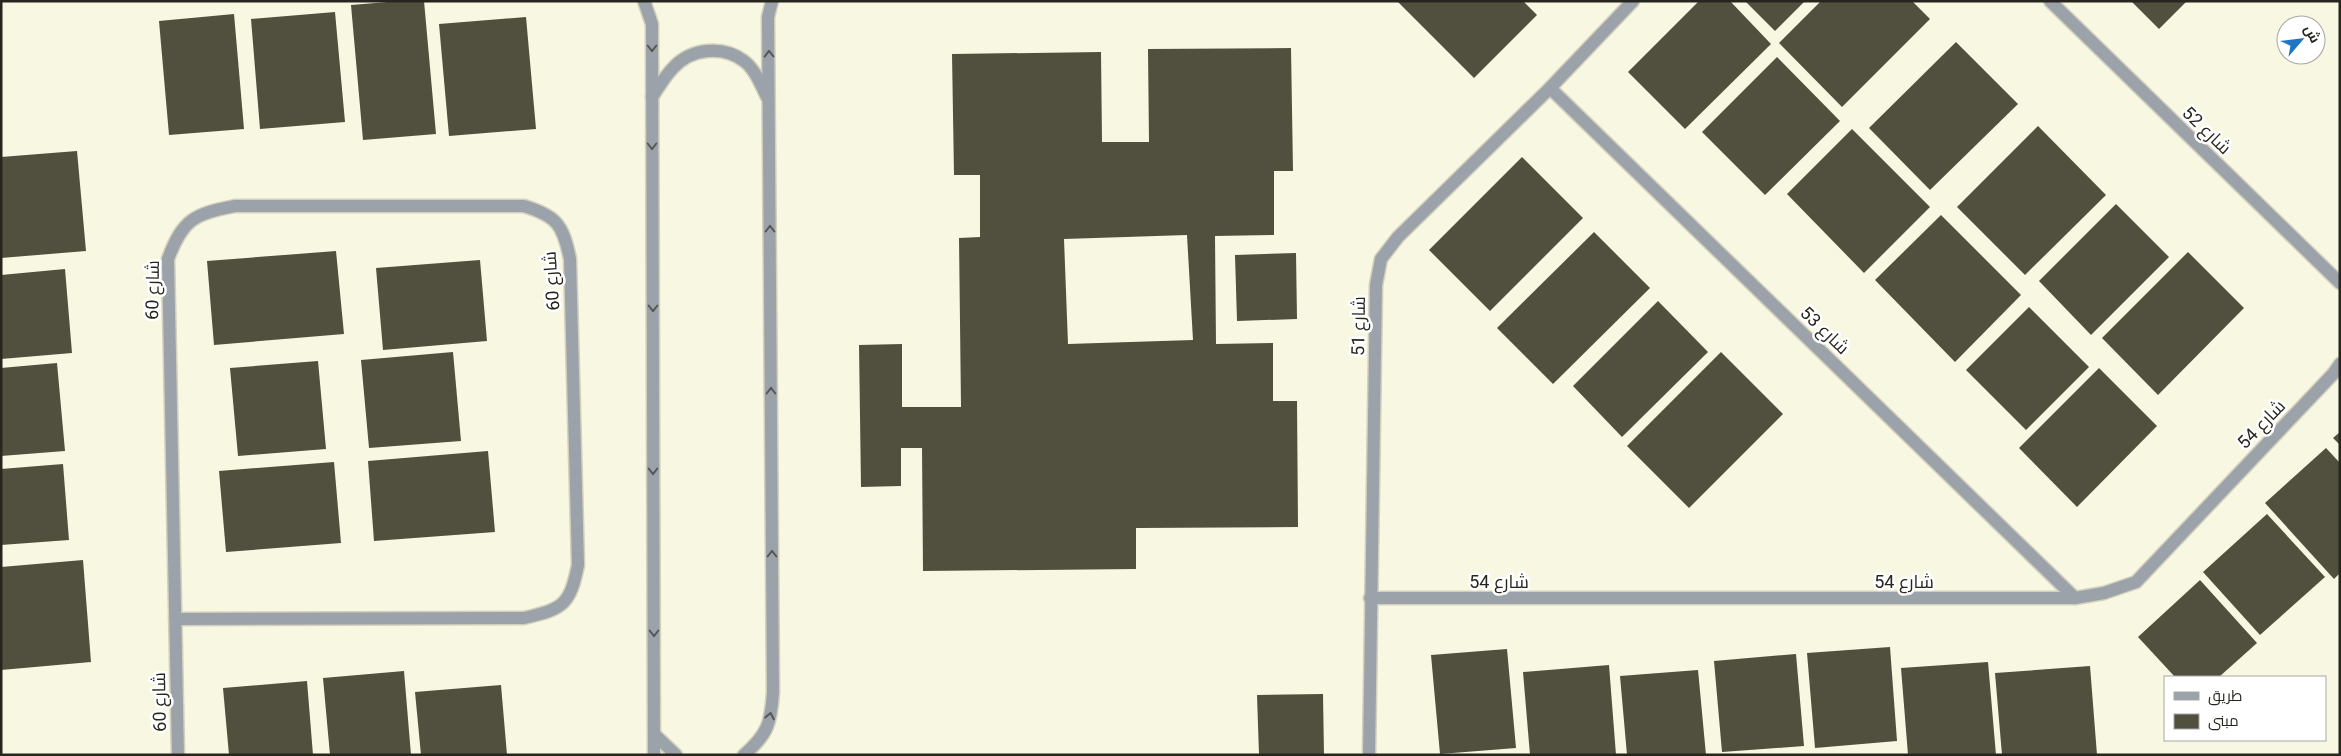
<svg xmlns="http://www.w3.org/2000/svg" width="2341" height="756" font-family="Roboto,Cairo,sans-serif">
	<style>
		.building { fill: #51503e; fill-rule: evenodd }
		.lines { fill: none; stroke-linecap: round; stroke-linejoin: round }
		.minor-casing { stroke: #d2d1be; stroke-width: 15 }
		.minor { stroke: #9ca2aa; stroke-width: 12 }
		.oneway { stroke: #555856 }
		.labels { text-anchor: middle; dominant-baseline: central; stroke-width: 5; stroke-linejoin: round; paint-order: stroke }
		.street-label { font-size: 18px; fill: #26261e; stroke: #fff }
	</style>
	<rect width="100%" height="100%" fill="#f8f7e1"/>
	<g class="building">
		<polygon points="400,1 424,1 436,134 363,140 351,5"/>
		<polygon points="1397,1 1523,1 1537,15 1474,78"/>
		<polygon points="1699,1 1730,1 1771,44 1685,129 1628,72"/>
		<polygon points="1745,1 1805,1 1775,31"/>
		<polygon points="1821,1 1912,1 1930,19 1842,107 1779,43"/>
		<polygon points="2131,1 2187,1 2159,29"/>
		<polygon points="335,12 345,122 260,129 251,19"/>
		<polygon points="234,14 244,129 169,135 159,21"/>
		<polygon points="526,17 536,129 449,136 439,24"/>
		<polygon points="1956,42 2018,104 1930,190 1869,128"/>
		<path d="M 1291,48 L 1293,171 L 1274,171 L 1274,235 L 1215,236 L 1216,344 L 1273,343 L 1273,401 L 1297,401 L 1298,527 L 1136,528 L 1136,569 L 923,571 L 922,448 L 901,448 L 901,486 L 861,487 L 859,345 L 902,344 L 902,407 L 961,407 L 959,238 L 980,237 L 980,175 L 954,175 L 952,54 L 1101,52 L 1102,142 L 1149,142 L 1148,49 ZM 1187,235 L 1193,340 L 1068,344 L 1064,239 Z"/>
		<polygon points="1777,57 1840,121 1765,195 1702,132"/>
		<polygon points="2038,126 2106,195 2025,275 1957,207"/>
		<polygon points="1852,129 1930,207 1864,273 1787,194"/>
		<polygon points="77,151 86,251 1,258 1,157"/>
		<polygon points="1522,157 1583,218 1490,311 1429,250"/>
		<polygon points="2116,204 2169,257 2091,335 2039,281"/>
		<polygon points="1941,215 2021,295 1955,362 1875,280"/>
		<polygon points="1594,232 1650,288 1553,384 1497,328"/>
		<polygon points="336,251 344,334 214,345 207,261"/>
		<polygon points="2188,252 2244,308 2158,395 2102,338"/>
		<polygon points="1296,253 1297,319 1237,321 1235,255"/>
		<polygon points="480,260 487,341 383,350 376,268"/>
		<polygon points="65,269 72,353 1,359 1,275"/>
		<polygon points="1658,301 1708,352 1622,437 1573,386"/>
		<polygon points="2029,307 2089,367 2026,430 1966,370"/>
		<polygon points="453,352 461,441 369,448 361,360"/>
		<polygon points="1721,352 1783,414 1689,508 1627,446"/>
		<polygon points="318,361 326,449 238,456 230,368"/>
		<polygon points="57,363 65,451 1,456 1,368"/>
		<polygon points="2099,368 2157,426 2077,507 2019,448"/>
		<polygon points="2340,432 2340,445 2333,438"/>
		<polygon points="2326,448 2340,463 2340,573 2334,579 2265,503"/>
		<polygon points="488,451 495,532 374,541 368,461"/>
		<polygon points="334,462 341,543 226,552 219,471"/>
		<polygon points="63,464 69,540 1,545 1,469"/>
		<polygon points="2267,514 2325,577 2260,635 2203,572"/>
		<polygon points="83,560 91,662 1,670 1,567"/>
		<polygon points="2200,580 2257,643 2219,677 2175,677 2138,637"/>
		<polygon points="1890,647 1897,741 1815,748 1807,653"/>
		<polygon points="1507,649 1516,748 1440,754 1431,655"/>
		<polygon points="1796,654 1804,746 1722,752 1714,661"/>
		<polygon points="1988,662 1996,755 1908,755 1901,668"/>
		<polygon points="1609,665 1616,755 1530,755 1523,672"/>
		<polygon points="2090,666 2097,755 2002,755 1995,673"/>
		<polygon points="1698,670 1706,755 1627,755 1620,676"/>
		<polygon points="404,671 411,755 330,755 323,678"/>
		<polygon points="307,681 313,755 229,755 223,688"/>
		<polygon points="501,685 507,755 421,755 415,692"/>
		<polygon points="1323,694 1324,755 1259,755 1257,695"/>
	</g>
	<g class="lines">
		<g class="minor-casing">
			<g id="minor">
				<polyline points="644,1 652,24 654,755"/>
				<polyline points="2050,1 2340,283"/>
				<polyline points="1550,88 2075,598"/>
				<path d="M 652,97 C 659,87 665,76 673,68 C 691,48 723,45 744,61 C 755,69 761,85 767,97"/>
				<polyline points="1370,598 2075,598 2104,593 2136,582 2333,374 2340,364"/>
				<path d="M 175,619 L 524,618 C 563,609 570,605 578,565 L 570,259 C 563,225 557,216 524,206 L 235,206 C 194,214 183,219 168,259 L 178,755"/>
				<polyline points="654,734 676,755"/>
				<path d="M 744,755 C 768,734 771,723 773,692 L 768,17 L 772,1"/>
				<polyline points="1369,755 1376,285 1381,259 1398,237 1550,88 1633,1"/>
			</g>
		</g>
		<use href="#minor" class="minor"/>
	</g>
	<defs><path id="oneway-chevron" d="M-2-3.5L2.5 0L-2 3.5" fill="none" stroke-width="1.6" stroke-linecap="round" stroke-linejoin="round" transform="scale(1.25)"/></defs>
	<g class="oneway">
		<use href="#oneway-chevron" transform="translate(652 48) rotate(90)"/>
		<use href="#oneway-chevron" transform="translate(769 54) rotate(-91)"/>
		<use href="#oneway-chevron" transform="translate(652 146) rotate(90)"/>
		<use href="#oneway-chevron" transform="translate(770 229) rotate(-90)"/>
		<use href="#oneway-chevron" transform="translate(653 308) rotate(90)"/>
		<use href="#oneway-chevron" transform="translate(771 391) rotate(-90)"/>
		<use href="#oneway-chevron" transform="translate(653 471) rotate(90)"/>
		<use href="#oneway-chevron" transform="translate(772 554) rotate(-90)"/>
		<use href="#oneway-chevron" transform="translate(654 633) rotate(90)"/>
		<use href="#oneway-chevron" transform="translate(770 716) rotate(-79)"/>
	</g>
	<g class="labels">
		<g class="street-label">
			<text transform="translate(2207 130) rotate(44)">شارع 52</text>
			<text transform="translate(551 281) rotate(-94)">شارع 60</text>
			<text transform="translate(152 290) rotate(-89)">شارع 60</text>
			<text transform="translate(1358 326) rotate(-89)">شارع 51</text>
			<text transform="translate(1825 330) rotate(44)">شارع 53</text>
			<text transform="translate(2261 424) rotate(-46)">شارع 54</text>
			<text x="1499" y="581">شارع 54</text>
			<text x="1904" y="581">شارع 54</text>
			<text transform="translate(159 702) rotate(-91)">شارع 60</text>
		</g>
	</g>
	<rect width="2341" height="756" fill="none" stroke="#26261e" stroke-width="5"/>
	<rect x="2164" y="676" width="162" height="65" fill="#ffffff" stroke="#a8a8a5"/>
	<rect x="2174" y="692" width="25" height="8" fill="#9ca2aa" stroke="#a8a8a5"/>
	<text x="2208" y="701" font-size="15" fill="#26261e">طريق</text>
	<rect x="2174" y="714" width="25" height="15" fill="#51503e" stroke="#a8a8a5"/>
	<text x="2208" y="726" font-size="15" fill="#26261e">مبنى</text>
	<g transform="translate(2301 40) rotate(62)"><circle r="24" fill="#ffffff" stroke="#a8a8a5"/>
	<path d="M0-4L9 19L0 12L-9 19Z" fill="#1f77c4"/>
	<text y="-8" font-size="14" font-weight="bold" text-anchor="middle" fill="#26261e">ش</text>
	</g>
</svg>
